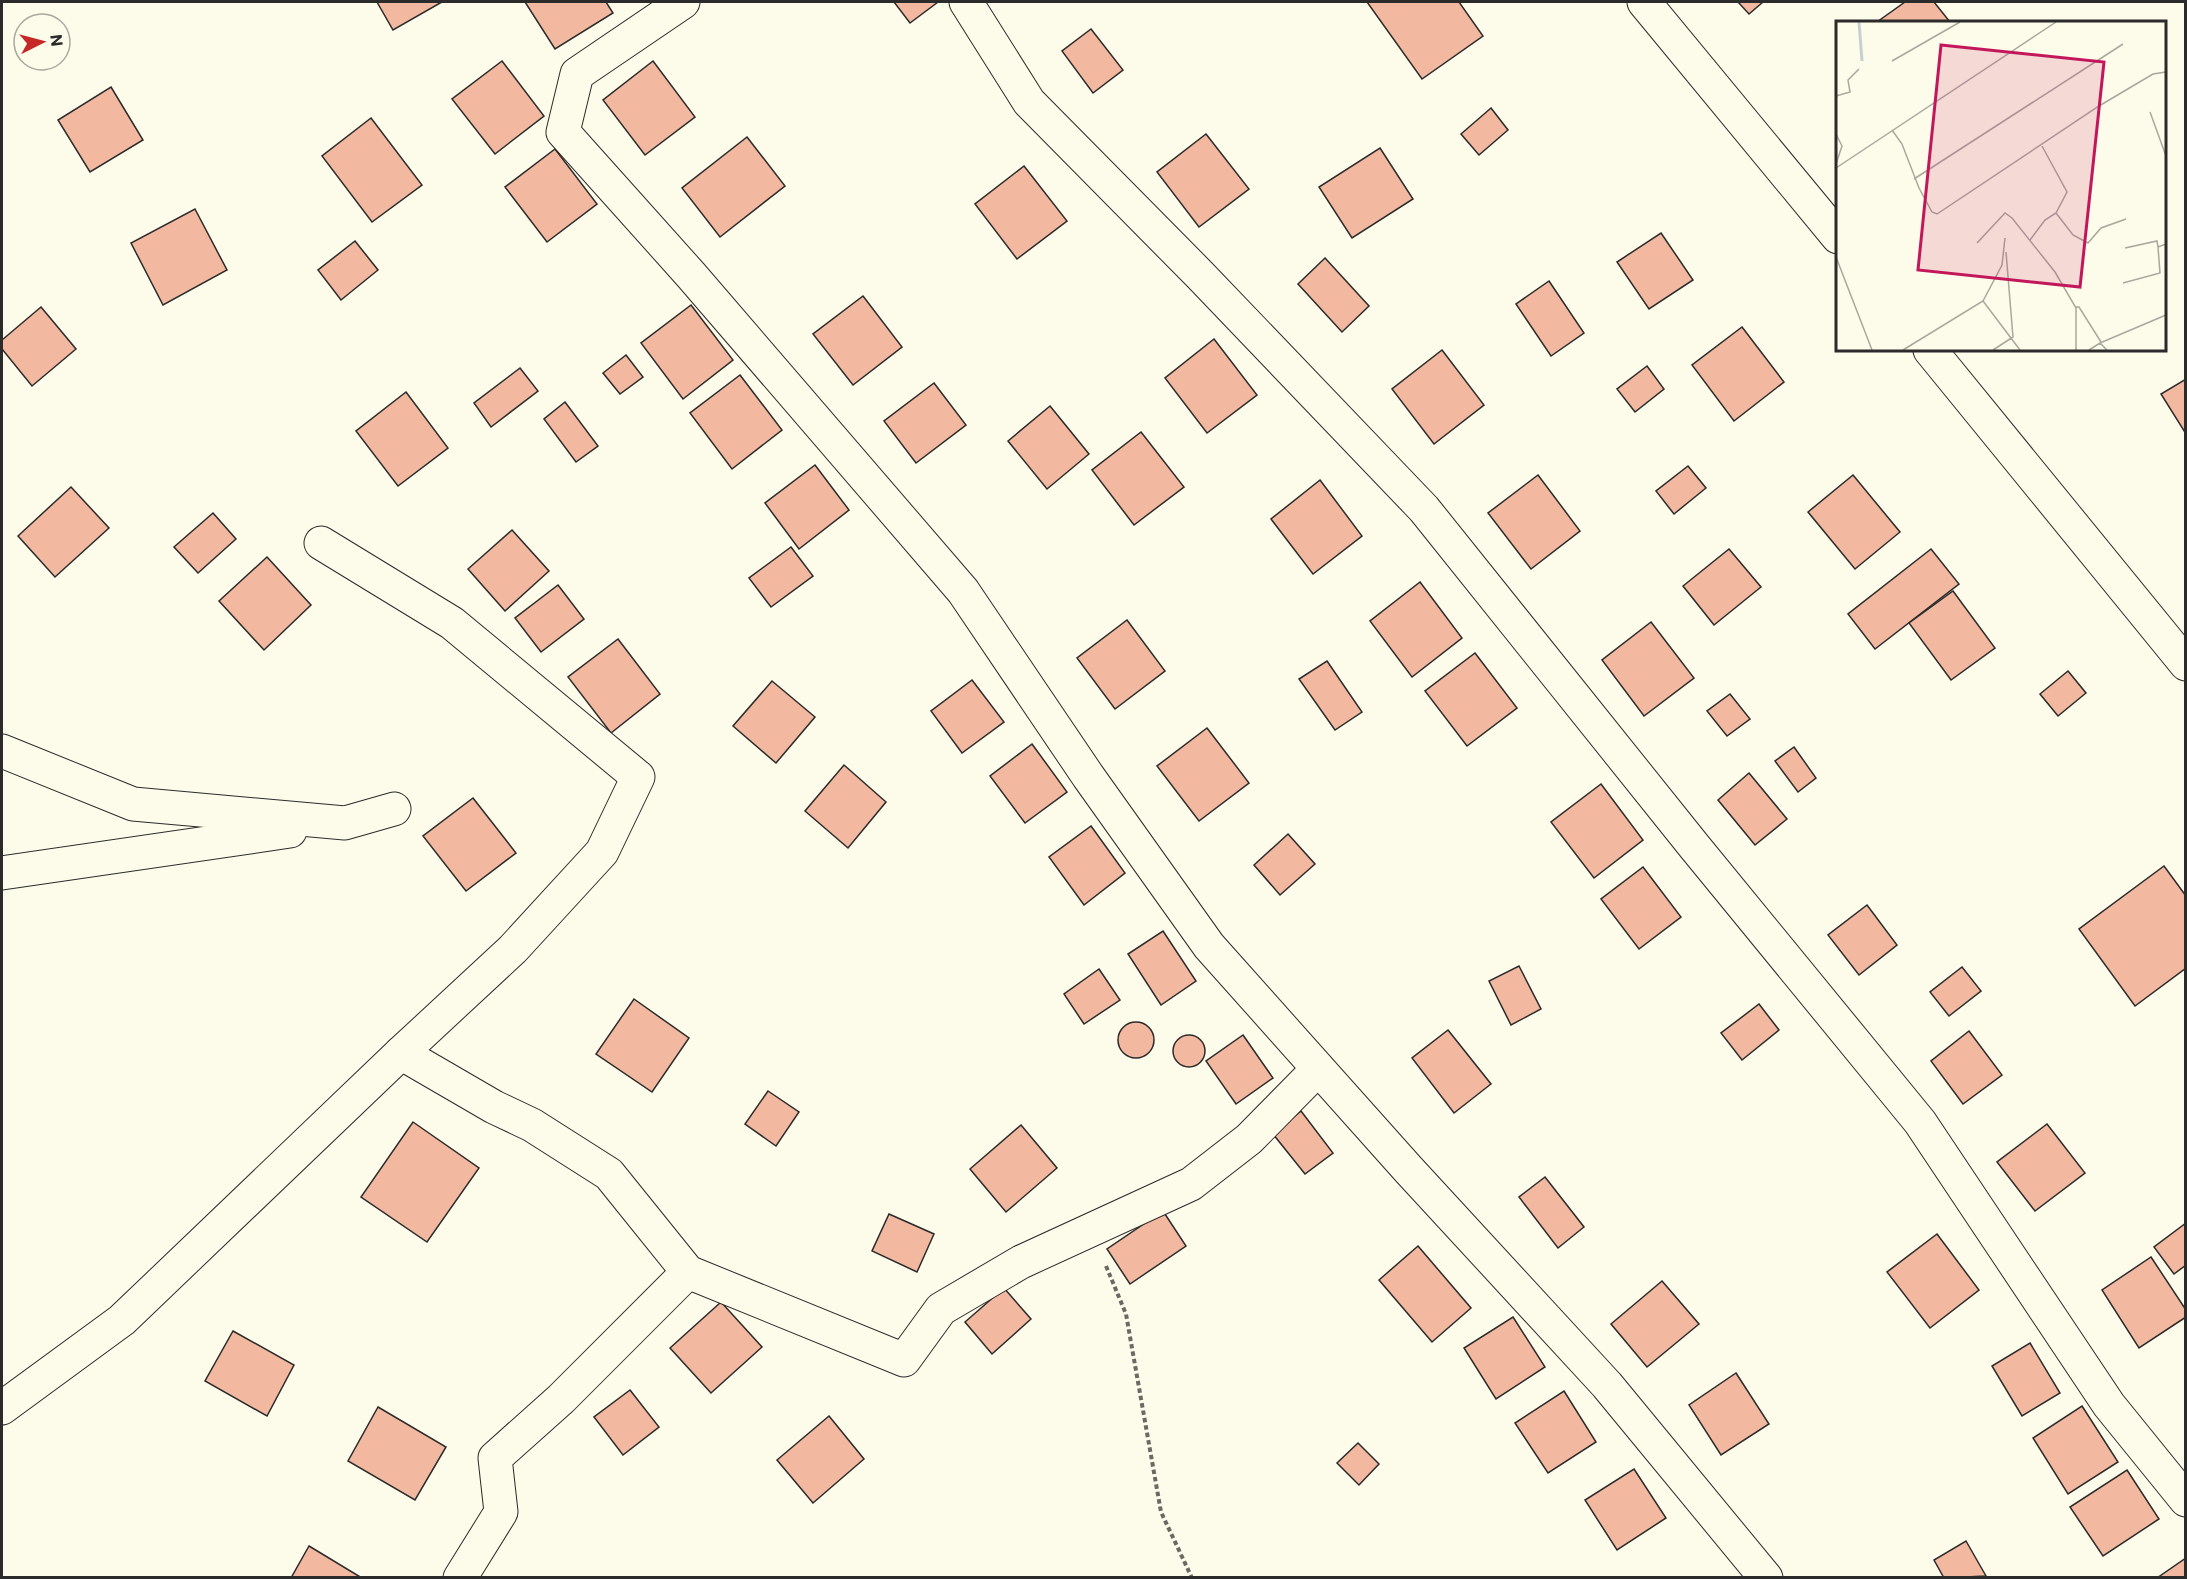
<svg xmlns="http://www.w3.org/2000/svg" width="2187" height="1579" font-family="Commissioner,sans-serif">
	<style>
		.building { fill: #f2b8a0; stroke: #2b2b2b; stroke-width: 1.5 }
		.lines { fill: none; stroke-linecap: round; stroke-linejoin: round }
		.minor-casing { stroke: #2b2b2b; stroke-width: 35 }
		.path { stroke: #6a6964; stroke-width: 4; stroke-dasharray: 4.5 3; stroke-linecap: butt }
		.minor { stroke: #fdfbea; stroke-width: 33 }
		.inset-river { fill: none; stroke: #c7d0d0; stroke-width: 3 }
		.inset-road { fill: none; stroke: #a9a89e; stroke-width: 1.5 }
		.view { fill: #c2185b; fill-opacity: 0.15; stroke: #c2185b; stroke-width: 3 }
		.inset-edge { fill: none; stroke: #2b2b2b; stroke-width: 3 }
	</style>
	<rect width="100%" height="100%" fill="#fdfbea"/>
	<g class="building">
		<polygon points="377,2 442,2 393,30"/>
		<polygon points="525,2 606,2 613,13 555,49"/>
		<polygon points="894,2 938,2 910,23"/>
		<polygon points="1367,2 1459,2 1483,36 1422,79"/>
		<polygon points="1738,2 1763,2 1749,14"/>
		<polygon points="1905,2 1934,2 1950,22 1877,22"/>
		<polygon points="1091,29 1123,70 1093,93 1062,51"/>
		<polygon points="502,61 544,116 495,154 452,99"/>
		<polygon points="653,61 695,117 645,155 603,100"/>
		<polygon points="111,87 143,140 90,172 58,120"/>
		<polygon points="1491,108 1508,130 1479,155 1461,134"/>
		<polygon points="371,118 422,185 372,222 322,156"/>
		<polygon points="1206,134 1249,189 1199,227 1157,172"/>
		<polygon points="747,137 785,186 720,237 682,188"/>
		<polygon points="1380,148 1413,199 1352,238 1319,187"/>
		<polygon points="555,149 597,204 547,242 505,187"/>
		<polygon points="1024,166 1067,221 1017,259 975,204"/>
		<polygon points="195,209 227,270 163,305 131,243"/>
		<polygon points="1661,233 1693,280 1649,309 1617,262"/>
		<polygon points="355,241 378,270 341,300 318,270"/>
		<polygon points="1325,258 1369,306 1342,332 1298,284"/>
		<polygon points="1549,281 1584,333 1551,356 1516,304"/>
		<polygon points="863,296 902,347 853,385 813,334"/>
		<polygon points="691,305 733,360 683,399 641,343"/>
		<polygon points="41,307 76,349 32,386 2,349 2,340"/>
		<polygon points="1742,327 1784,382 1734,421 1692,365"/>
		<polygon points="1214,339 1257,395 1207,433 1165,378"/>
		<polygon points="1442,350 1484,405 1434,444 1392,389"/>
		<polygon points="626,355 643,377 620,394 603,373"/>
		<polygon points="1647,366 1664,389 1635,412 1617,389"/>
		<polygon points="520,368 538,391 491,427 474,403"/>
		<polygon points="740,375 782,430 732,469 690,413"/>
		<polygon points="2186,379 2186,434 2161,394"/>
		<polygon points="934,383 966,425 916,463 884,421"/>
		<polygon points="406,392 448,448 398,486 356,431"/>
		<polygon points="565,402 598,446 576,462 544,419"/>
		<polygon points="1050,406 1089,454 1047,489 1008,441"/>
		<polygon points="1141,432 1184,487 1134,525 1092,470"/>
		<polygon points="815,465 849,510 799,549 765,503"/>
		<polygon points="1688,466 1706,488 1674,514 1656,491"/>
		<polygon points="1538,475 1580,531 1531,569 1488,513"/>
		<polygon points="1853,475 1900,532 1855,569 1808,512"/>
		<polygon points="1320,480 1362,536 1313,574 1271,519"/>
		<polygon points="71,487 109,528 55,577 18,536"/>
		<polygon points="213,513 236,539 198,573 174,547"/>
		<polygon points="512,530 549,571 505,611 468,569"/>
		<polygon points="791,547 813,576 771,607 749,578"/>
		<polygon points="1729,549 1761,587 1714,625 1683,586"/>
		<polygon points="1931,549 1959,584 1875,649 1848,614"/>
		<polygon points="267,557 311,605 264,650 219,601"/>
		<polygon points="1420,582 1462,638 1412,677 1370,621"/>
		<polygon points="558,585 584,619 541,652 515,618"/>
		<polygon points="1953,591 1995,648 1951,680 1909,623"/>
		<polygon points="1127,620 1165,671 1115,709 1077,658"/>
		<polygon points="1651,622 1694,678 1644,716 1602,660"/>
		<polygon points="618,639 660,694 611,733 568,677"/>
		<polygon points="1475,653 1517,708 1467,746 1425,691"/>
		<polygon points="1327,661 1362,712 1335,730 1299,679"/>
		<polygon points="2068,671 2086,693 2058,716 2040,694"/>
		<polygon points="972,680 1004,722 962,753 931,711"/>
		<polygon points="772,681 815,717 776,763 733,726"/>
		<polygon points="1730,694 1750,719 1727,736 1707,711"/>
		<polygon points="1207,728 1249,783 1199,821 1157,766"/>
		<polygon points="1032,744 1067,792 1025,823 990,776"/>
		<polygon points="1794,747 1816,778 1798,792 1775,761"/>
		<polygon points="844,765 886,802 848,848 805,811"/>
		<polygon points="1749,773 1787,819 1755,845 1718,800"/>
		<polygon points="1601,784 1643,840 1594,878 1551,822"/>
		<polygon points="473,798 516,853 466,891 423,836"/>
		<polygon points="1091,826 1125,873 1084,905 1049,857"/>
		<polygon points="1288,834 1315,864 1280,895 1254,865"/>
		<polygon points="2164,866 2186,896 2186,968 2135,1006 2079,929"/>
		<polygon points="1643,867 1681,917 1639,949 1601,899"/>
		<polygon points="1867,905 1897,945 1859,975 1828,935"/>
		<polygon points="1163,931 1196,981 1161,1005 1128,954"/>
		<polygon points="1519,966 1541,1009 1511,1025 1489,981"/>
		<polygon points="1962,967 1981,991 1949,1016 1930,992"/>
		<polygon points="1099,969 1120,1000 1084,1024 1064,994"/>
		<polygon points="634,999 689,1038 652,1092 596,1054"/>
		<polygon points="1759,1004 1779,1030 1742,1060 1721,1033"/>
		<circle cx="1136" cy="1040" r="18"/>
		<polygon points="1448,1030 1491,1084 1454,1113 1412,1058"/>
		<polygon points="1969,1031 2002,1075 1963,1104 1931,1061"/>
		<circle cx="1189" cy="1051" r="16"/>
		<polygon points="1243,1035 1273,1078 1236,1104 1206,1061"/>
		<polygon points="768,1091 799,1112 776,1146 745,1124"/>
		<polygon points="1301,1111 1333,1153 1305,1174 1273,1134"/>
		<polygon points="413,1122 479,1168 427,1242 361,1197"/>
		<polygon points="2047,1124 2085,1173 2035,1211 1997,1162"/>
		<polygon points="1021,1125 1057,1168 1006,1212 970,1169"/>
		<polygon points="1545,1177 1584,1227 1558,1248 1519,1197"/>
		<polygon points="1163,1211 1186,1246 1130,1284 1107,1249"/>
		<polygon points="889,1214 934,1234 917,1272 872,1251"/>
		<polygon points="2186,1223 2186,1265 2174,1274 2154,1247"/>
		<polygon points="1937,1234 1979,1290 1930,1328 1887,1272"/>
		<polygon points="1418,1246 1471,1308 1432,1342 1379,1280"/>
		<polygon points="2151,1257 2186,1310 2186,1317 2139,1348 2102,1290"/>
		<polygon points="1662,1281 1699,1324 1647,1367 1611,1324"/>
		<polygon points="1004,1288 1031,1319 992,1354 965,1322"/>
		<polygon points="721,1302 762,1347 711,1393 670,1348"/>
		<polygon points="1513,1317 1545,1367 1496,1399 1464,1348"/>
		<polygon points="233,1331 294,1365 267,1416 205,1381"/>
		<polygon points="2030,1343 2060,1393 2022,1416 1992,1366"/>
		<polygon points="1736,1373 1769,1424 1721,1455 1689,1405"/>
		<polygon points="630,1390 659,1427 623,1455 594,1417"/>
		<polygon points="1564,1391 1596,1442 1548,1473 1515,1423"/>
		<polygon points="2082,1406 2118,1462 2068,1494 2033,1438"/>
		<polygon points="378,1407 446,1447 415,1500 348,1461"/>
		<polygon points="829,1416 864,1459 813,1503 777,1460"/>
		<polygon points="1358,1443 1379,1464 1359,1485 1337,1463"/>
		<polygon points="1634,1469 1666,1518 1617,1550 1585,1500"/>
		<polygon points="2127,1470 2159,1519 2103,1556 2070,1507"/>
		<polygon points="1966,1541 1986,1576 1944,1578 1934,1560"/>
		<polygon points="309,1546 362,1578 291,1578"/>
		<polygon points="2186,1558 2186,1578 2157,1578"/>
	</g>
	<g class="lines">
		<g class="minor-casing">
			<g id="minor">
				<polyline points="683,2 577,74 563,132 691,275 963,591 1088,776 1209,946 1408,1169 1607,1385 1766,1578"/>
				<polyline points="966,2 1029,102 1200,275 1424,509 1694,846 1920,1122 2109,1405 2186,1500"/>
				<polyline points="1644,2 1838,237"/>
				<polyline points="1930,350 2186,664"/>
				<polyline points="2,751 133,804 345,823 394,809"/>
				<polyline points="2,873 290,831"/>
				<polyline points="401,1053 494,1107 532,1125 609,1174 688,1272 904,1360 941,1309 1021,1262 1191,1184 1249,1139 1318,1069"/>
				<polyline points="2,1408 122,1320 401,1053 513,949 602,852 638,777 452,623 321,543"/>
				<polyline points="460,1578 501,1512 495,1458 561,1399 688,1272"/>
			</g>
		</g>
		<polyline class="path" points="1106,1266 1126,1314 1161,1512 1192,1578"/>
		<use href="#minor" class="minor"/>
	</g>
	<g transform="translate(1836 21)">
		<rect width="330" height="330" fill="#fdfbea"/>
		<path class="inset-river" d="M 23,1 L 26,40"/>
		<path class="inset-road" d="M 56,40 L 124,1M 0,75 L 14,71 L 12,59 L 23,48M 314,91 L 330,135M 56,109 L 66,123 L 83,167 L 96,191 L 101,193 L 263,85 L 317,53 L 330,51M 0,113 L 6,125 L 0,143M 0,147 L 220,1M 78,158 L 287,23M 220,192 L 237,214 L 252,222 L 265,207 L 290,198M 194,219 L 209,199 L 220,192 L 231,171 L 206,125M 141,222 L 169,192 L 176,197 L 219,251 L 240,287 L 240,329M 289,227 L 321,220 L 322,226 L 330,223M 0,236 L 36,329M 287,262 L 324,252 L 322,226M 147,280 L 184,329M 239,286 L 243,286 L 265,321M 264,322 L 330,294M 67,329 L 147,280 L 166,244 L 169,217M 157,329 L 177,316 L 170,231M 253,329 L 264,322 L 271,329"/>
		<path class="view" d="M 105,24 L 268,41 L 244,266 L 82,249 Z"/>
		<rect width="330" height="330" class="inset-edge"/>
	</g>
	<rect width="2187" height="1579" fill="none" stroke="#2b2b2b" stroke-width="6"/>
	<g transform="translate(42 42) rotate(84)"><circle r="28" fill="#fdfbea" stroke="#a9a89e" stroke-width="1.5"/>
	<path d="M0-4.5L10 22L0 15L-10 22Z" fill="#c62828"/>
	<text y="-9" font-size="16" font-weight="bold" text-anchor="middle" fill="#2b2b2b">N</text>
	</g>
</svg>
